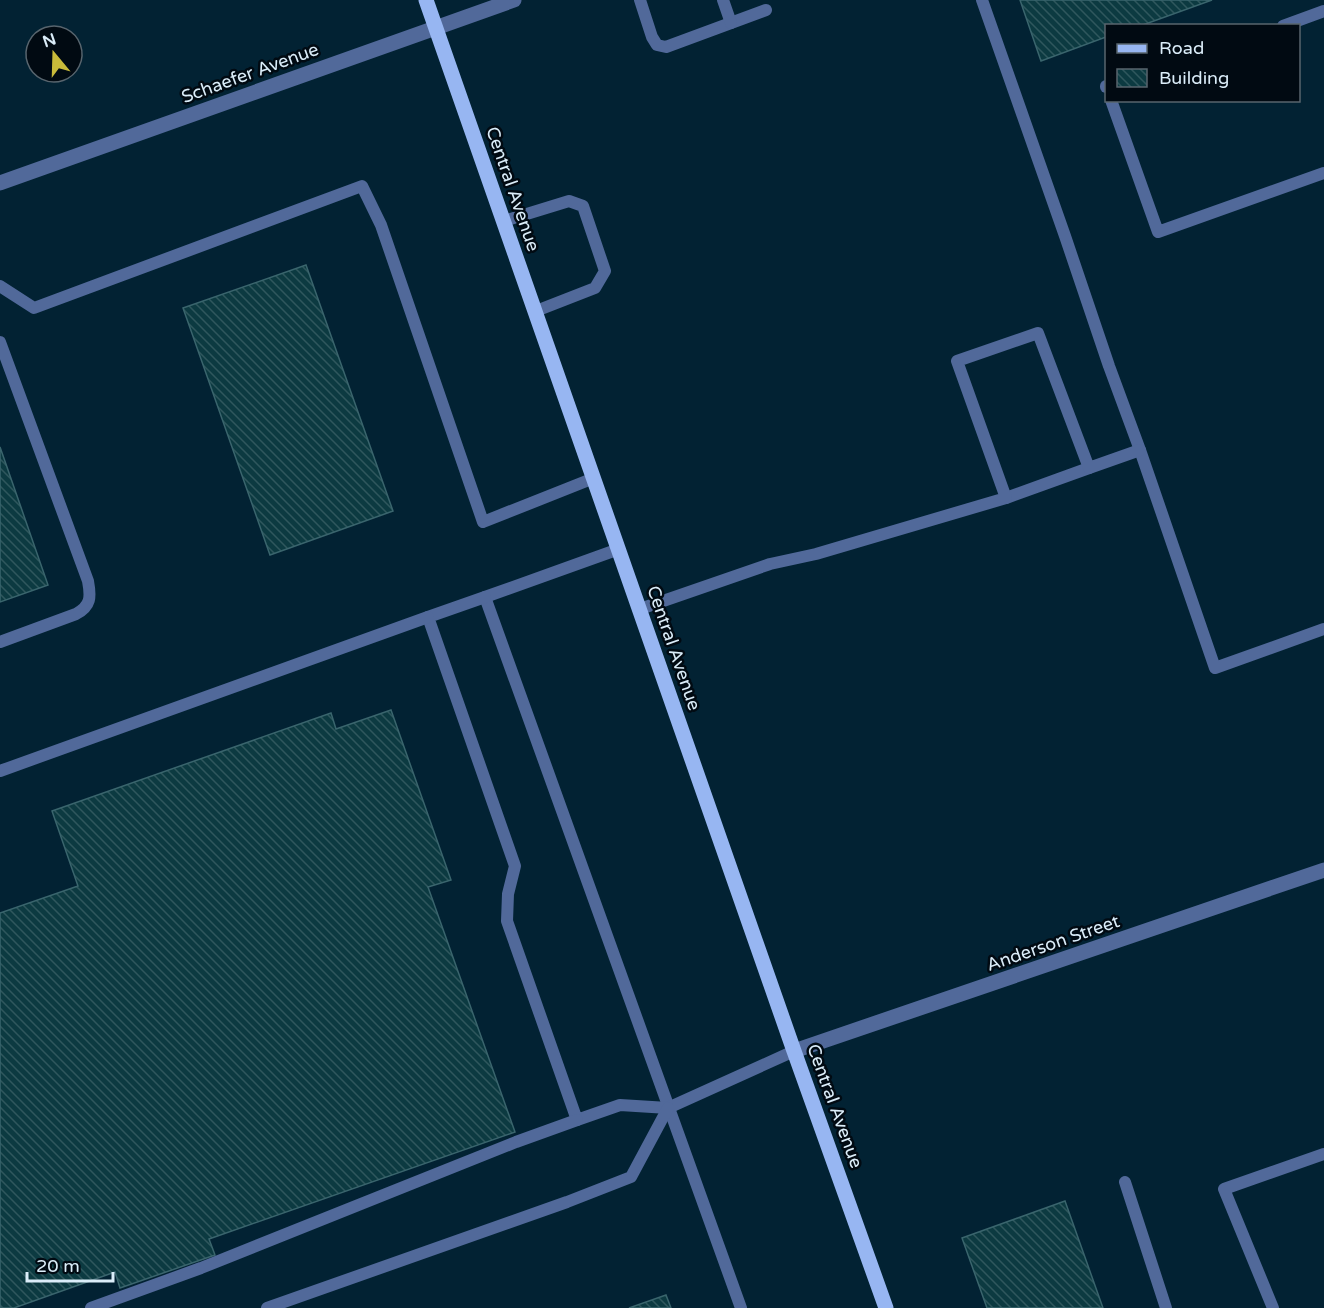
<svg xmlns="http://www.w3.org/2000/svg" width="1324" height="1308" font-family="'Varela Round',sans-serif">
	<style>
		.building { fill: url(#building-back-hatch); stroke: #3a656d; stroke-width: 1.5 }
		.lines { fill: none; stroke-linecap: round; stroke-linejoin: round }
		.service { stroke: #51699a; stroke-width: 12 }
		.minor { stroke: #51699a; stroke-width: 15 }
		.tertiary { stroke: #51699a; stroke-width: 15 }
		.primary { stroke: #97b6f2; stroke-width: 15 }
		.labels { text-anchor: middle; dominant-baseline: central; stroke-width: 5; stroke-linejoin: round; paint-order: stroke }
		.street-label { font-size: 18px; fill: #dbedf9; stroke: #010a12 }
	</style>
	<defs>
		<pattern id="building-back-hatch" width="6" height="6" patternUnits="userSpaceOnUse" patternTransform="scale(1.5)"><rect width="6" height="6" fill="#0c3a41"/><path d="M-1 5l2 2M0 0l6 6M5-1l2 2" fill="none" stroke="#2f575d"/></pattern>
	</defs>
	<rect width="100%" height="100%" fill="#022233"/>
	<g class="building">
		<polygon points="1020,0 1212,0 1140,26 1106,26 1106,37 1041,61"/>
		<polygon points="306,265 393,511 270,555 183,308"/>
		<polygon points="0,447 48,585 0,602"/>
		<polygon points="391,710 451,880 428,887 515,1132 209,1239 215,1255 120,1288 115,1272 14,1308 0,1308 0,913 78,886 52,811 331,713 336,729"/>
		<polygon points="1065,1201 1103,1308 987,1308 962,1238"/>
		<polygon points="666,1295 671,1308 629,1308"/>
	</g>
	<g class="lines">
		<g class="service">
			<polyline points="640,0 652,37 657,45 666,47 766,10"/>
			<polyline points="723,0 731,23"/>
			<polyline points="982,0 1065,236 1109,366 1140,450 1215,668 1324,629"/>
			<polyline points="1283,26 1324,11"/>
			<polyline points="1106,86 1106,87"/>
			<polyline points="1111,100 1158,232 1324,173"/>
			<polyline points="504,221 569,201 583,206 605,271 595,288 536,311"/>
			<polyline points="0,286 34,308 362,186 381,225 483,522 594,478"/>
			<path d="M 0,342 L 88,581 C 91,597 91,606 76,614 L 0,642"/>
			<polyline points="1006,498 1089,468"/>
			<polyline points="619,549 485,597 741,1308"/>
			<polyline points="485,597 428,617 515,866 508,894 507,921 577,1120 620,1105 668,1108 794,1051"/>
			<polyline points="640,609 770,564 816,554 1006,498 957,361 1038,333 1089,468 1140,450"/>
			<polyline points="0,771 428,617"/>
			<polyline points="1125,1182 1166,1308"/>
			<polyline points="91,1308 201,1268 516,1142 577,1120"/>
			<polyline points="267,1308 567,1202 631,1177 668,1108"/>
			<polyline points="1273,1308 1224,1189 1324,1154"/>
		</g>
		<polyline class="minor" points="794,1051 1324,870"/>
		<polyline class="tertiary" points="0,183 514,0"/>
		<polyline class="primary" points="426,0 794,1051 886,1308"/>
	</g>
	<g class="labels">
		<g class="street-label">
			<text transform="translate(250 73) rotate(-20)">Schaefer Avenue</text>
			<text transform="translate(513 189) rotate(71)">Central Avenue</text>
			<text transform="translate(674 648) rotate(71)">Central Avenue</text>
			<text transform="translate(1053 943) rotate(-19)">Anderson Street</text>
			<text transform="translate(835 1106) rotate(70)">Central Avenue</text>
		</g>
	</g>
	<rect x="1105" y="24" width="195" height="78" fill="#010a12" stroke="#58656e" stroke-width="1.5"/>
	<rect x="1117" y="44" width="30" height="9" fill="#97b6f2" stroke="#58656e" stroke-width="1.5"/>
	<text x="1159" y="54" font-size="18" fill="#dbedf9">Road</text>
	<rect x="1117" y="69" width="30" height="18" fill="url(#building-back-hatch)" stroke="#58656e" stroke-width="1.5"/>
	<text x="1159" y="84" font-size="18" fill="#dbedf9">Building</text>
	<g transform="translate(54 54) rotate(341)"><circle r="28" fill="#010a12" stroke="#58656e" stroke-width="1.5"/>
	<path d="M0-4.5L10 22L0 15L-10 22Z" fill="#c9bb3a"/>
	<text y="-9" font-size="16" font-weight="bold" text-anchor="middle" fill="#dbedf9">N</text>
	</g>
	<path d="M27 1272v9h86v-9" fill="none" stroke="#dbedf9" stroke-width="3"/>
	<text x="36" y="1272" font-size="18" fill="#dbedf9" stroke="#010a12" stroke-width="4.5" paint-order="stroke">20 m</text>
</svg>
